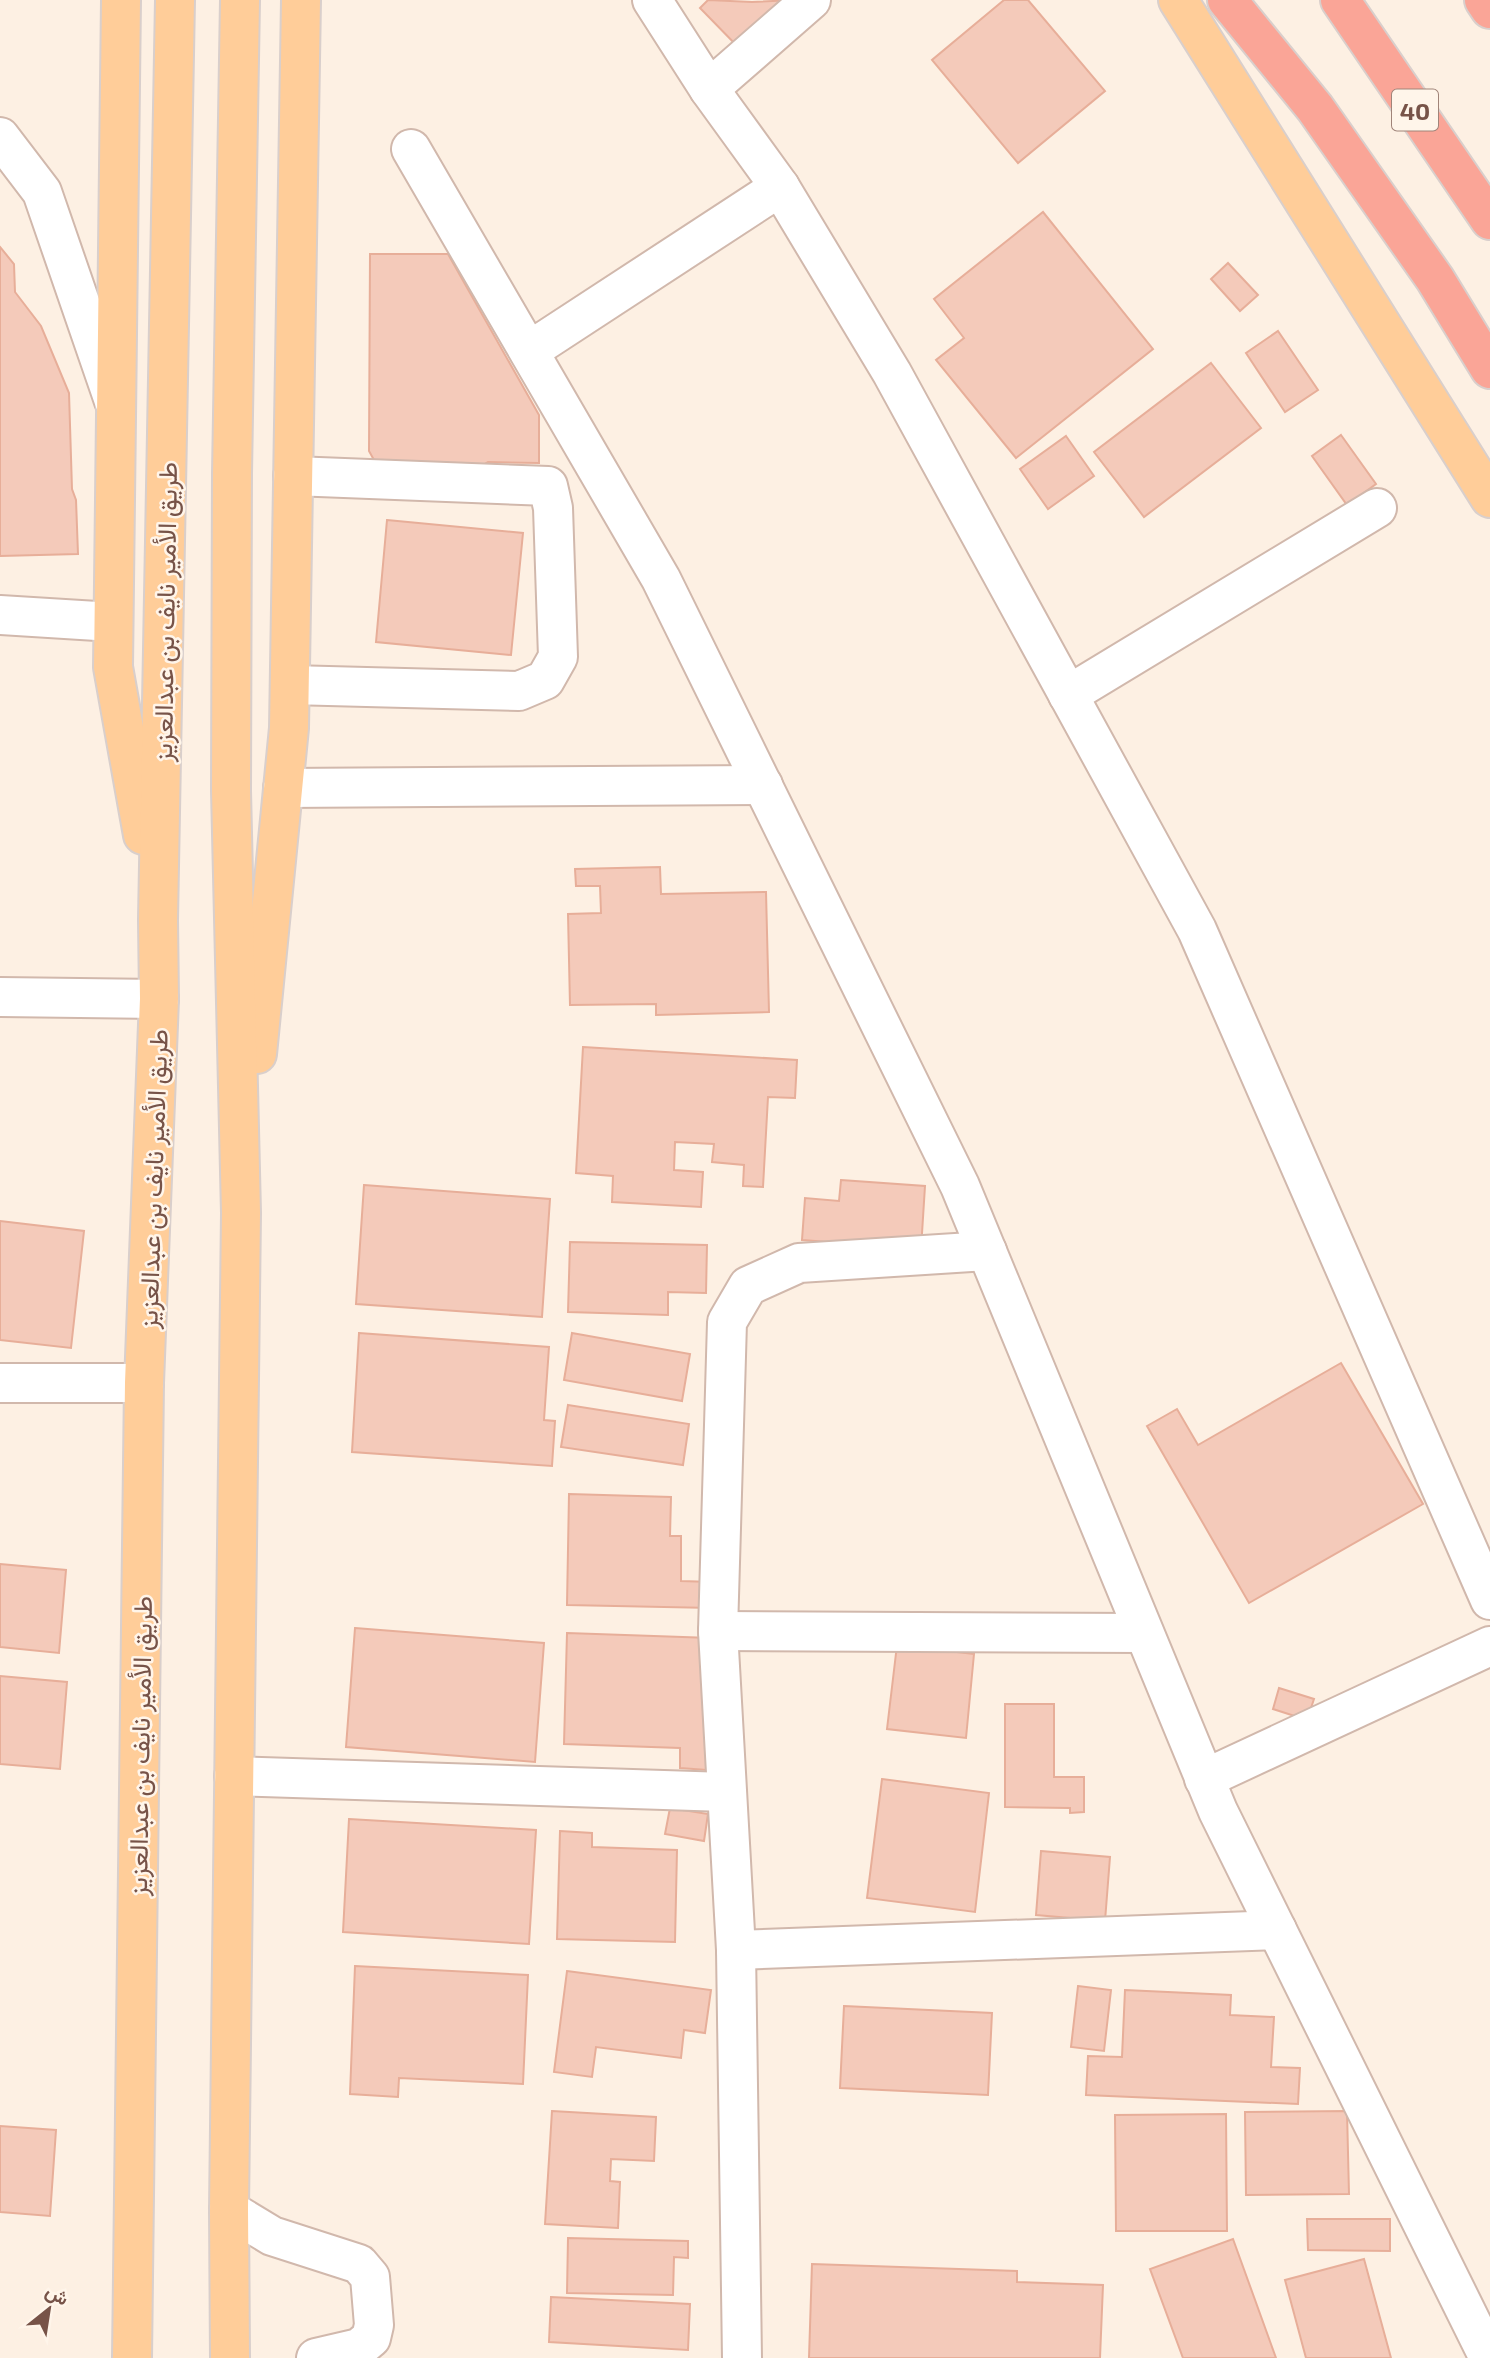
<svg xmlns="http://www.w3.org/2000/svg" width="1490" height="2358" font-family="'Exo 2',Vazirmatn,sans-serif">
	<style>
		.building { fill: #f4caba; stroke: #e7ae99; stroke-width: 2 }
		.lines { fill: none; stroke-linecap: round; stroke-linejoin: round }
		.minor-casing { stroke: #d1b8ac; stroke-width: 42 }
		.major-casing { stroke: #d9cfcc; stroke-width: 42 }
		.highway-casing { stroke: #d9cfcc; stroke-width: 42 }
		.minor { stroke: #fff; stroke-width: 38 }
		.major { stroke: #ffcd99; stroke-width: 38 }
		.highway { stroke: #faa597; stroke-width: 38 }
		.labels { text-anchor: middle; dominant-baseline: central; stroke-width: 5; stroke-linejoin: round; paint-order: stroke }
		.shield { fill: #fff5ea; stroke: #a08479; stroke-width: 2 }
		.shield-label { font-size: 24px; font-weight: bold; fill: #775348 }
		.street-label { font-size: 26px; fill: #775348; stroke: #fff5ea }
	</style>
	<rect width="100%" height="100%" fill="#fdf0e3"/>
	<g class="building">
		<polygon points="708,0 752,2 794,0 742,51 700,8"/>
		<polygon points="1004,0 1028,0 1105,91 1018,163 932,60"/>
		<polygon points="1043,212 1153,349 1016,458 936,360 964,338 934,299"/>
		<polygon points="0,247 14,264 15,292 41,326 69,393 72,489 76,500 78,554 0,556"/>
		<polygon points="370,254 448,254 539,415 539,463 488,462 474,470 379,469 369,451"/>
		<polygon points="1228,263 1258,295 1240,311 1211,279"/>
		<polygon points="1278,331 1318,390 1285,412 1246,353"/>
		<polygon points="1211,363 1261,428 1144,517 1094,452"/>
		<polygon points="1341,435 1376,484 1347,505 1312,456"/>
		<polygon points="1066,436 1094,476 1048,509 1020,469"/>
		<polygon points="387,520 523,533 511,655 376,642"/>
		<polygon points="660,867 661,894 766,892 769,1012 656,1015 656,1004 570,1005 568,914 601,913 600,886 576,886 575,869"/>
		<polygon points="583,1047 797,1060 795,1098 768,1097 763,1187 743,1186 744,1165 712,1162 714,1144 675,1142 674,1170 703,1172 701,1207 612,1202 613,1176 576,1173"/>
		<polygon points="841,1180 925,1186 921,1249 802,1240 805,1198 839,1201"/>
		<polygon points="364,1185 550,1199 542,1317 356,1304"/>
		<polygon points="0,1221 84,1231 71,1348 0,1340"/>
		<polygon points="570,1242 707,1245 706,1293 668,1292 668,1315 568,1312"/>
		<polygon points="359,1333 549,1347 544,1420 555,1421 552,1466 352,1452"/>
		<polygon points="572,1333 690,1354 682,1401 564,1380"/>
		<polygon points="1341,1363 1423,1504 1249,1603 1147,1426 1177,1409 1198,1445"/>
		<polygon points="568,1405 689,1424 683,1465 561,1447"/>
		<polygon points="569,1494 671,1497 670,1536 681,1536 681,1581 712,1582 712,1608 567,1605"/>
		<polygon points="0,1564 66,1570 59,1653 0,1647"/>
		<polygon points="355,1628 544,1643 535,1762 346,1747"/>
		<polygon points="567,1633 711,1638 707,1770 680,1768 680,1748 564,1744"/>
		<polygon points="897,1645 974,1654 966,1738 887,1729"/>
		<polygon points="0,1676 67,1682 60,1769 0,1764"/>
		<polygon points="1279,1688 1314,1699 1307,1720 1273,1709"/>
		<polygon points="1005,1704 1054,1704 1054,1777 1084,1777 1084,1812 1070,1813 1070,1808 1005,1807"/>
		<polygon points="882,1779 989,1793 975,1912 867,1898"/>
		<polygon points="670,1808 708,1814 704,1841 665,1834"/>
		<polygon points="349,1819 536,1830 529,1944 343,1932"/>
		<polygon points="560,1831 592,1833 592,1847 677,1850 675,1942 557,1939"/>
		<polygon points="1041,1851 1110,1857 1105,1921 1036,1915"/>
		<polygon points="355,1966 528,1975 523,2084 399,2078 398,2097 350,2094"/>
		<polygon points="567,1971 711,1990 705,2033 684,2030 681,2058 596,2047 592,2077 554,2072"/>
		<polygon points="1078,1986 1111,1990 1104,2051 1071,2047"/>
		<polygon points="1125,1990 1231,1995 1230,2015 1274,2017 1271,2067 1300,2068 1298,2104 1086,2095 1088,2056 1122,2057"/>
		<polygon points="844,2006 992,2013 988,2095 840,2088"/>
		<polygon points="552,2111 656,2117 654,2161 611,2159 610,2181 620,2182 618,2228 545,2224"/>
		<polygon points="1347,2111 1349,2194 1246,2195 1245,2112"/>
		<polygon points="1226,2114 1227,2231 1116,2231 1115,2115"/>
		<polygon points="0,2126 56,2130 50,2216 0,2212"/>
		<polygon points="1307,2219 1390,2219 1390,2251 1308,2250"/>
		<polygon points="568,2238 688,2241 688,2258 674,2257 673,2295 567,2293"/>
		<polygon points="1233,2239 1276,2358 1183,2358 1150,2269"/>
		<polygon points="1364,2259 1391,2358 1306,2358 1285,2280"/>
		<polygon points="812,2264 1017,2271 1017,2282 1103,2285 1100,2358 809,2358"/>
		<polygon points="551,2297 690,2304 688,2350 549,2342"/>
	</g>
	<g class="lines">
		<g class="minor-casing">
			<g id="minor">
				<polyline points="652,0 709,89 780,187 892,373 1197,930 1490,1600"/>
				<polyline points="709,89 811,0"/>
				<polyline points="0,137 42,192 114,401"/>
				<polyline points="411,149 661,579 960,1186 1218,1811 1489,2358"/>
				<polyline points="529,351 780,187"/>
				<polyline points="0,615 113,622"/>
				<polyline points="290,685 519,691 545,680 558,657 553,508 548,486 293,476"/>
				<polyline points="1068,695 1377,508"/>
				<polyline points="283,788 763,785"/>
				<polyline points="0,997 159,999"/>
				<polyline points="0,1383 144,1383"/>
				<polyline points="718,1631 1144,1633"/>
				<polyline points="234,1776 726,1792"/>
				<polyline points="1204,1779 1490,1646"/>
				<polyline points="736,1950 1277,1930"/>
				<polyline points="229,2210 272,2236 359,2264 370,2277 374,2325 371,2338 359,2348 316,2358"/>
				<polyline points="742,2358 736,1950 718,1631 727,1322 748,1286 799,1263 987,1251"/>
			</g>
		</g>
		<g class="major-casing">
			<g id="major">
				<polyline points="121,0 113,667 143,835"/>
				<polyline points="1178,0 1490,498"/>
				<polyline points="257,1054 289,728 301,0"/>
				<polyline points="132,2358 144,1383 159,999 158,920 175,0"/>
				<polyline points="230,2358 229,2210 241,1213 231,791 232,474 240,0"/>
			</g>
		</g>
		<g class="highway-casing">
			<g id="highway">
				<polyline points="1227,0 1315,108 1435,279 1490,369"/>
				<polyline points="1340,0 1490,220"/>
				<polyline points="1484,0 1490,9"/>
			</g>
		</g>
		<use href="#minor" class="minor"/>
		<use href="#major" class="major"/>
		<use href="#highway" class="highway"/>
	</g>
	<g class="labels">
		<rect class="shield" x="1392" y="89.5" width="46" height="41" rx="5"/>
		<g class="shield-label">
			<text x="1415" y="110">40</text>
		</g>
		<g class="street-label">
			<text transform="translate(164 612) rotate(-89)">طريق الأمير نايف بن عبدالعزيز</text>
			<text transform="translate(152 1179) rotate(-88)">طريق الأمير نايف بن عبدالعزيز</text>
			<text transform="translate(139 1746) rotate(-89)">طريق الأمير نايف بن عبدالعزيز</text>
		</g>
	</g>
	<g transform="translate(49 2309) rotate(30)" stroke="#fff5ea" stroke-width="5" paint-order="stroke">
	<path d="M0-5L12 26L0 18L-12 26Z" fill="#775348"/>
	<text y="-10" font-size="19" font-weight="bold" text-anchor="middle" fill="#775348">ش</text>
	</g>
</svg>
